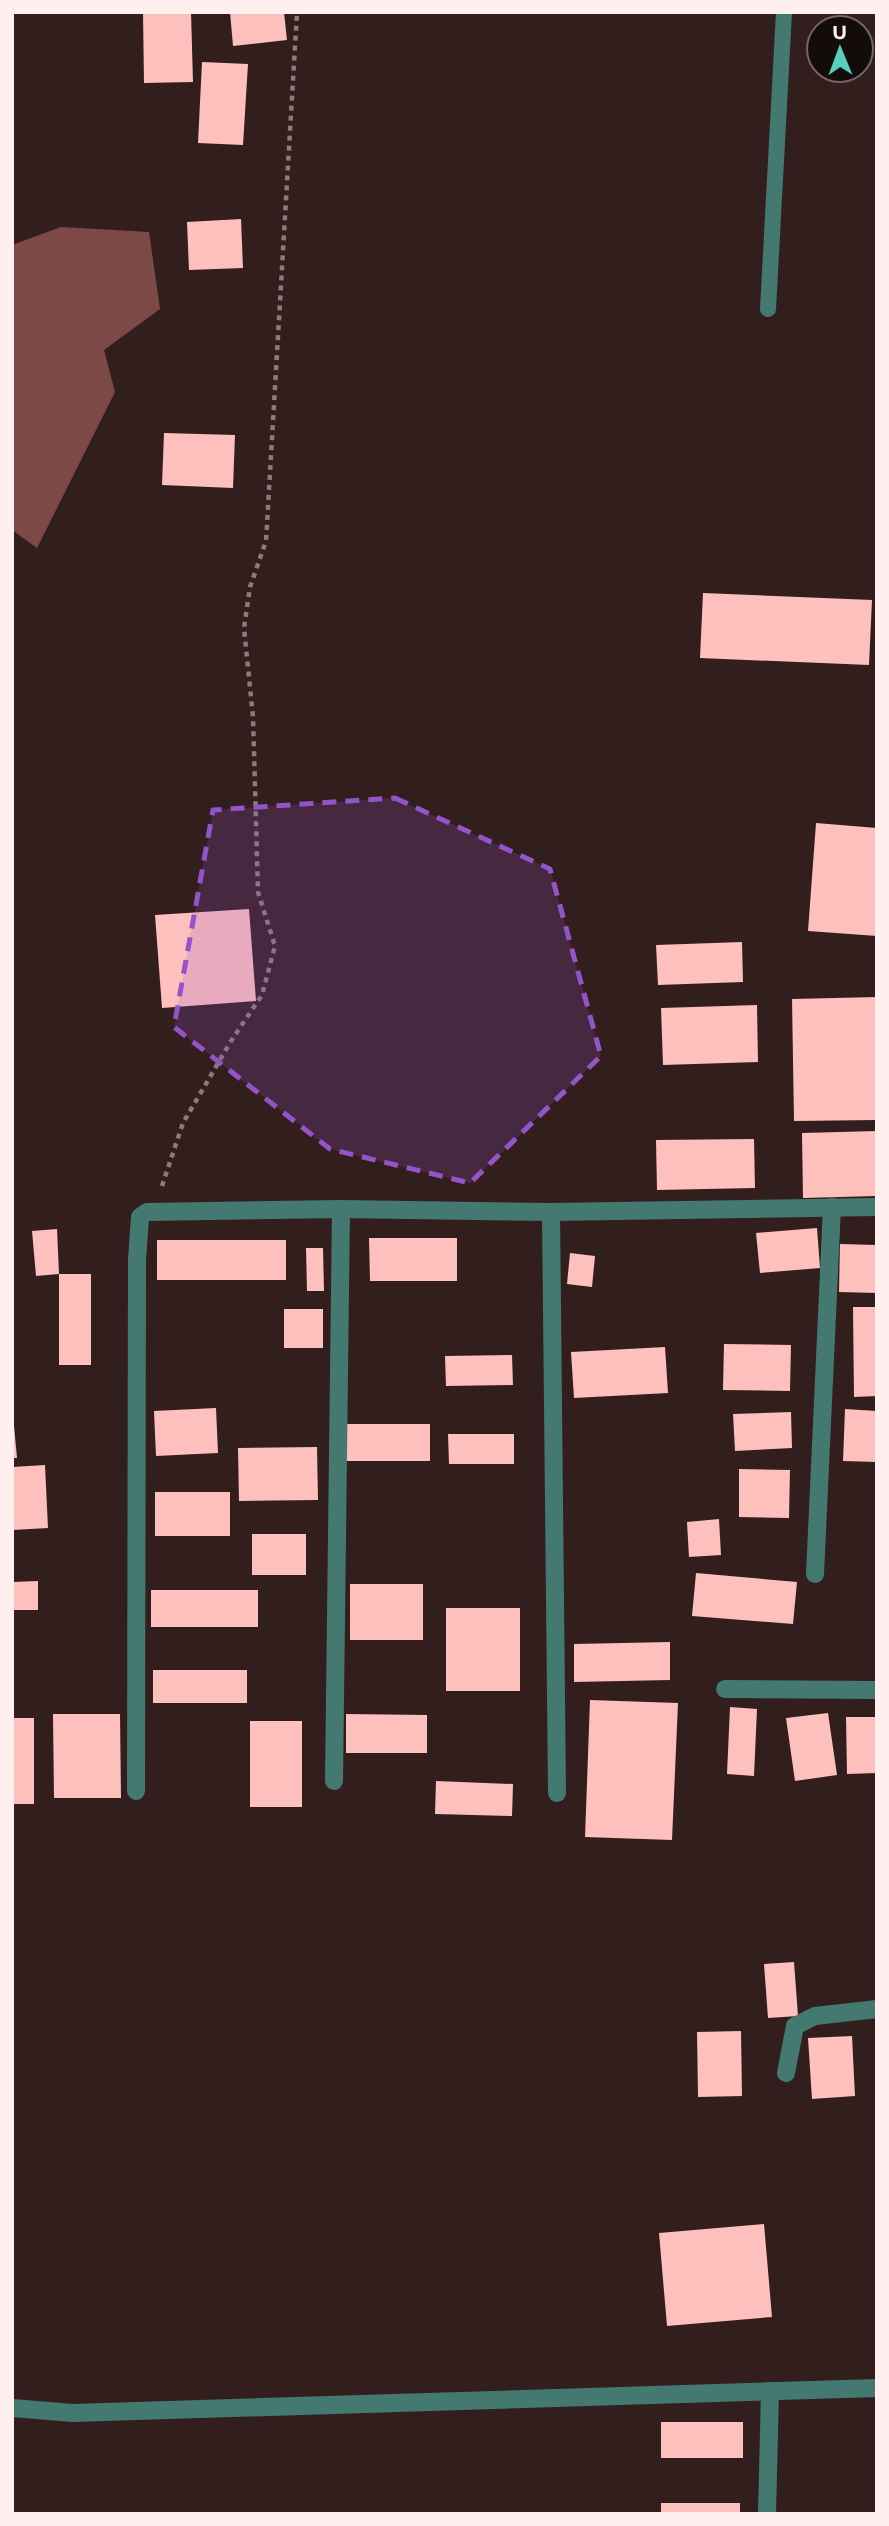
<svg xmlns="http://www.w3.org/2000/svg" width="889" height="2526" font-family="Montserrat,sans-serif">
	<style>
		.water { fill: #7d4947 }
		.building { fill: #fdc0bd }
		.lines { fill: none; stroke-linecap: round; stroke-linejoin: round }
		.path { stroke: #8d7b7a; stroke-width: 4.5; stroke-dasharray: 5 5; stroke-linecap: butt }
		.lane { stroke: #447971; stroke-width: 16 }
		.street { stroke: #447971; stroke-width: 18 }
		.marked { fill: #9553c9; fill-opacity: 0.2; stroke: #9553c9; stroke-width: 5; stroke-dasharray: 14 9; stroke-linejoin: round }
	</style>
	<rect width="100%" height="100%" fill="#331e1e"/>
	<polygon class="water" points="61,227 149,232 160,309 104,350 115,392 37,548 12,530 12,245"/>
	<g class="building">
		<polygon points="143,12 191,12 193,82 144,83"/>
		<polygon points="230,12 284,12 287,40 233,46"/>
		<polygon points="202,62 248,64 243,145 198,143"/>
		<polygon points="241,219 243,268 189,270 187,222"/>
		<polygon points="164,433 235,435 233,488 162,485"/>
		<polygon points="703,593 872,600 869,665 700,658"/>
		<polygon points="816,823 877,828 877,936 808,931"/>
		<polygon points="249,909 256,1001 162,1008 155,915"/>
		<polygon points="742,942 743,982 658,985 656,945"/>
		<polygon points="877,997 877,1120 794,1121 792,999"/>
		<polygon points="757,1005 758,1062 663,1065 661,1008"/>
		<polygon points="877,1131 877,1196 803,1198 802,1133"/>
		<polygon points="754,1139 755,1188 657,1190 656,1140"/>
		<polygon points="817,1228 820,1268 760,1273 756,1233"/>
		<polygon points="57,1229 59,1274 91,1274 91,1365 59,1365 59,1274 36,1276 32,1231"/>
		<polygon points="369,1238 457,1238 457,1281 370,1281"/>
		<rect x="157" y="1240" width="129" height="40"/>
		<polygon points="840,1244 877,1245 877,1293 839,1292"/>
		<polygon points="306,1248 323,1248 324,1291 307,1291"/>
		<polygon points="570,1253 595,1256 592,1287 567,1284"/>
		<polygon points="853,1307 877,1307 877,1396 854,1397"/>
		<rect x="284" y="1309" width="39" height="39"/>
		<polygon points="724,1344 791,1345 790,1391 723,1390"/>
		<polygon points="665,1347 668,1393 574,1398 571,1352"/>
		<polygon points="512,1355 513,1385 446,1386 445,1356"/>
		<polygon points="216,1408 218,1453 156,1456 154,1411"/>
		<polygon points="845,1409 877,1411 877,1462 843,1461"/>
		<polygon points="791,1412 792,1448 735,1451 733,1414"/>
		<rect x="344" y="1424" width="86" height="37"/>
		<polygon points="12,1426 14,1426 17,1458 12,1458"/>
		<polygon points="448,1434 514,1434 514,1464 449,1464"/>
		<polygon points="317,1447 318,1500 239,1501 238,1448"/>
		<polygon points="45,1465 48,1528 12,1530 12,1467"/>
		<polygon points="739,1469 790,1470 789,1518 739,1517"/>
		<rect x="155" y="1492" width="75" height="44"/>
		<polygon points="719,1519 721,1555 689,1557 687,1522"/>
		<rect x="252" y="1534" width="54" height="41"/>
		<polygon points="696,1573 797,1582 793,1624 692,1616"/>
		<polygon points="38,1581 38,1610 12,1610 12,1582"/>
		<rect x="350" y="1584" width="73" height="56"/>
		<rect x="151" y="1590" width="107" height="37"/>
		<rect x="446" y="1608" width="74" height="83"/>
		<polygon points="670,1642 670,1680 574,1682 574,1644"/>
		<rect x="153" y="1670" width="94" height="33"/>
		<polygon points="590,1700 678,1703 672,1840 585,1837"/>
		<polygon points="730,1707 757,1709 754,1776 727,1774"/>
		<polygon points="828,1713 837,1775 795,1781 786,1718"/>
		<polygon points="53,1714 120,1714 121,1798 54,1798"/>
		<polygon points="346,1714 427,1715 427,1753 346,1753"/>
		<polygon points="846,1717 877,1717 877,1773 847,1774"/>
		<rect x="12" y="1718" width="22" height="86"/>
		<rect x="250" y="1721" width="52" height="86"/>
		<polygon points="436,1781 513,1784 512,1816 435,1814"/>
		<polygon points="794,1962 798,2016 768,2018 764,1964"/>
		<polygon points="741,2031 742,2096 698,2097 697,2032"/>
		<polygon points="852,2036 855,2096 812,2099 808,2038"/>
		<polygon points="764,2224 772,2317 667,2326 659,2233"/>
		<rect x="661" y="2422" width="82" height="36"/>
		<rect x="661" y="2503" width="79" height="11"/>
	</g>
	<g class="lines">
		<polyline class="path" points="162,1186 183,1123 231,1041 262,995 275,946 258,892 253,717 244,628 250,587 266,541 297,12"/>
		<polyline class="lane" points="768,309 784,12"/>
		<g class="street">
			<polyline points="551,1212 557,1793"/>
			<polyline points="815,1574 832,1207"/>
			<polyline points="725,1689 877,1690"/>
			<polyline points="334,1781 341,1209"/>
			<polyline points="136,1791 137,1260 140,1217 147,1212 341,1209 551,1212 877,1207"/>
			<polyline points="786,2073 795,2026 815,2016 877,2009"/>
			<polyline points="12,2408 73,2413 877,2388"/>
			<polyline points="767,2514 770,2391"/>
		</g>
	</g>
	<path class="marked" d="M 395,798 L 550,869 L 601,1056 L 470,1183 L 330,1149 L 174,1027 L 213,810 Z"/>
	<rect width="889" height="2526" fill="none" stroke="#fff0ef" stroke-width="28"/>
	<g transform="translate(840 49) rotate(359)"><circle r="33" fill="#140b0b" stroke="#726766" stroke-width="2"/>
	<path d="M0-5L12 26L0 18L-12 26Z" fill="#59cebe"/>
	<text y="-10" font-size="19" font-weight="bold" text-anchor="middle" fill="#fff0ef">U</text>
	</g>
</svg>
